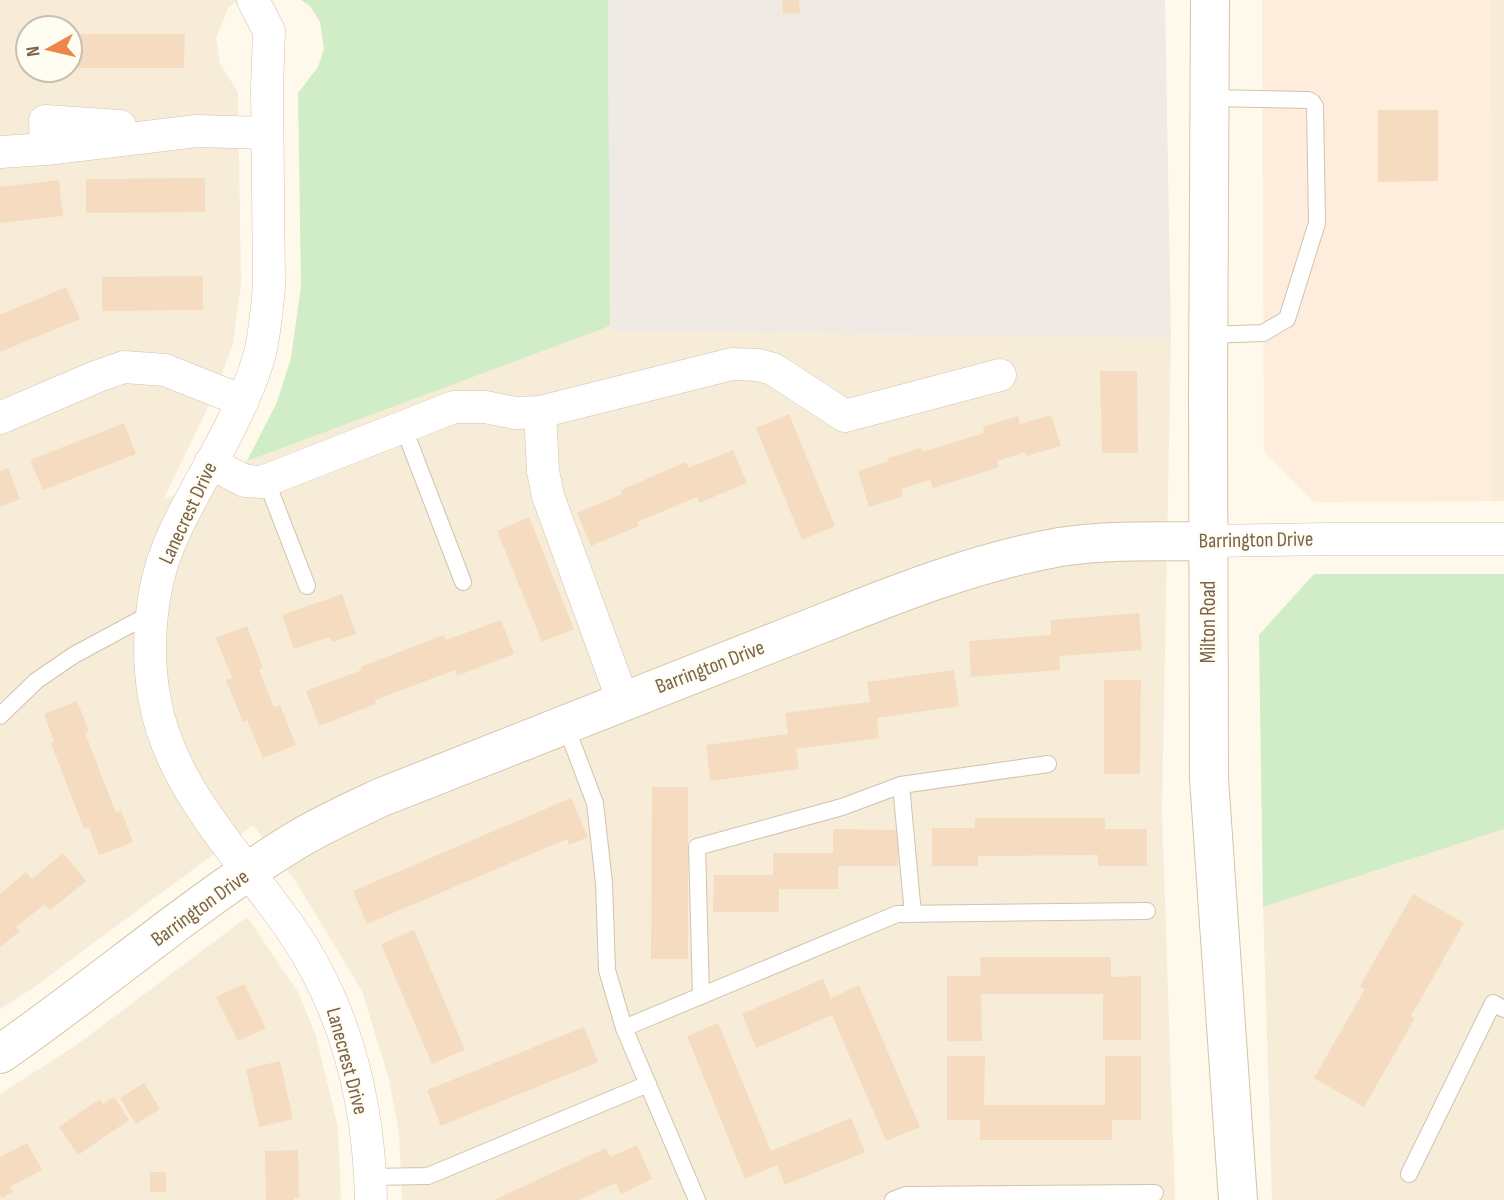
<svg xmlns="http://www.w3.org/2000/svg" width="1504" height="1200" font-family="'Sofia Sans Condensed',sans-serif">
	<style>
		.residential { fill: #f6ecd8; fill-rule: evenodd }
		.commercial { fill: #feecdd }
		.industrial { fill: #efeae3 }
		.green { fill: #d1edc7 }
		.building { fill: #f5dcc0 }
		.lines { fill: none; stroke-linecap: round; stroke-linejoin: round }
		.lane-casing { stroke: #d2c2ae; stroke-width: 18 }
		.street-casing { stroke: #d2c2ae; stroke-width: 33 }
		.secondary-casing { stroke: #d5c4ac; stroke-width: 40 }
		.lane { stroke: #fff; stroke-width: 16 }
		.street { stroke: #fff; stroke-width: 32 }
		.secondary { stroke: #fff; stroke-width: 38 }
		.labels { text-anchor: middle; dominant-baseline: central; stroke-width: 5; stroke-linejoin: round; paint-order: stroke }
		.street-label { font-size: 21px; fill: #7b634b; stroke: #fffcf1 }
	</style>
	<rect width="100%" height="100%" fill="#fef9ea"/>
	<g class="residential">
		<path d="M 0,0 L 242,0 L 229,6 L 216,38 L 220,64 L 238,92 L 241,284 L 233,344 L 213,397 L 163,500 L 247,461 L 610,326 L 611,331 L 1171,338 L 1162,810 L 1175,1200 L 402,1200 L 399,1133 L 389,1079 L 362,991 L 296,882 L 253,825 L 33,988 L 0,1009 ZM 28,28 L 70,28 L 70,70 L 28,70 Z"/>
		<polygon points="1490,0 1504,0 1504,501 1491,501"/>
		<polygon points="1504,829 1504,1200 1272,1200 1263,907"/>
		<polygon points="247,917 298,992 316,1036 338,1128 341,1200 0,1200 0,1094 75,1046"/>
	</g>
	<polygon class="commercial" points="1262,0 1490,0 1491,501 1314,502 1264,451"/>
	<polygon class="industrial" points="608,0 1165,0 1171,338 610,331"/>
	<g class="green">
		<polygon points="301,0 608,0 610,326 247,461 277,402 291,358 301,286 298,93 318,67 324,49 320,22 310,6"/>
		<polygon points="1314,574 1504,574 1504,829 1263,907 1259,635"/>
	</g>
	<g class="building">
		<polygon points="782,0 799,0 800,13 783,14"/>
		<polygon points="70,34 185,34 184,68 70,68"/>
		<polygon points="1378,110 1438,110 1438,181 1378,182"/>
		<polygon points="205,178 205,212 86,213 86,179"/>
		<polygon points="59,180 63,216 0,223 0,187"/>
		<polygon points="203,276 203,310 102,311 102,277"/>
		<polygon points="66,287 80,319 0,352 0,315"/>
		<polygon points="1100,371 1137,371 1138,453 1102,453"/>
		<polygon points="789,414 835,526 802,540 756,428"/>
		<polygon points="1051,415 1061,446 1026,456 1025,452 997,461 999,467 933,488 930,480 901,489 903,496 869,507 858,471 889,461 888,458 921,448 922,452 984,433 983,427 1018,416 1020,424"/>
		<polygon points="124,423 136,454 43,490 30,460"/>
		<polygon points="733,450 747,483 699,503 697,497 637,522 639,526 591,546 577,513 622,494 621,490 686,462 689,468"/>
		<polygon points="8,468 20,499 0,507 0,471"/>
		<polygon points="529,517 574,629 542,642 497,531"/>
		<polygon points="342,594 356,634 332,642 330,637 294,649 282,615"/>
		<polygon points="1139,613 1142,650 1059,656 1060,670 971,677 969,641 1051,635 1051,620"/>
		<polygon points="501,620 514,654 457,676 455,670 375,700 376,704 319,726 306,691 362,670 360,667 444,635 446,640"/>
		<polygon points="247,626 263,668 259,670 274,707 280,705 296,745 263,758 247,720 243,722 226,680 232,678 216,638"/>
		<polygon points="954,670 959,706 877,718 879,738 796,749 799,769 710,781 706,745 788,734 785,713 870,702 867,682"/>
		<polygon points="1104,680 1141,680 1140,774 1104,774"/>
		<polygon points="77,701 89,731 85,733 116,813 121,810 133,842 99,855 89,827 84,829 51,743 54,741 44,714"/>
		<polygon points="652,787 688,787 688,959 651,959"/>
		<polygon points="571,798 588,837 569,845 567,839 367,924 353,891"/>
		<polygon points="975,818 1105,818 1105,829 1147,829 1147,866 1098,866 1098,855 978,856 978,866 932,866 932,828 975,828"/>
		<polygon points="833,829 898,830 898,866 838,866 838,889 779,889 779,912 713,912 714,875 773,875 773,853 833,853"/>
		<polygon points="63,853 86,881 50,910 45,904 16,927 20,931 0,947 0,894 26,872 32,879"/>
		<polygon points="1413,894 1464,923 1411,1016 1415,1018 1364,1107 1314,1078 1365,989 1360,986"/>
		<polygon points="414,930 465,1050 432,1064 381,944"/>
		<polygon points="980,957 1111,957 1111,977 1141,976 1141,1040 1103,1040 1103,994 981,994 982,1041 947,1041 947,976 981,976"/>
		<polygon points="823,979 831,998 859,985 920,1127 886,1141 832,1015 756,1048 742,1014"/>
		<polygon points="244,984 266,1028 238,1041 216,997"/>
		<polygon points="718,1023 771,1151 851,1118 865,1152 785,1185 777,1165 745,1179 687,1036"/>
		<polygon points="584,1027 598,1062 441,1126 427,1090"/>
		<polygon points="947,1056 985,1056 984,1105 1105,1105 1105,1056 1141,1056 1141,1120 1112,1120 1112,1140 980,1140 980,1120 947,1120"/>
		<polygon points="280,1061 293,1119 259,1127 246,1069"/>
		<polygon points="144,1083 160,1109 136,1124 120,1098"/>
		<polygon points="114,1097 129,1120 78,1155 59,1127 100,1099 103,1104"/>
		<polygon points="27,1143 42,1170 10,1187 13,1192 2,1198 0,1195 0,1157"/>
		<polygon points="637,1145 652,1179 621,1194 616,1183 579,1200 494,1200 606,1148 610,1157"/>
		<polygon points="298,1150 299,1198 294,1198 294,1200 266,1200 265,1151"/>
		<rect x="150" y="1172" width="16" height="20"/>
	</g>
	<g class="lines">
		<g class="lane-casing">
			<g id="lane">
				<polyline points="1208,335 1263,333 1287,319 1317,223 1315,106 1312,102 1308,100 1209,98"/>
				<polyline points="403,426 463,582"/>
				<polyline points="266,480 307,586"/>
				<polyline points="0,716 36,681 74,655 152,613"/>
				<polyline points="565,724 595,803 604,883 607,970 624,1028 897,914 1147,911"/>
				<polyline points="901,785 1048,764"/>
				<polyline points="701,996 697,847 842,807 901,785 913,914"/>
				<polyline points="624,1028 697,1200"/>
				<polyline points="1409,1174 1493,1003 1504,1009"/>
				<polyline points="370,1177 428,1176 648,1084"/>
				<polyline points="893,1200 906,1195 1155,1193"/>
			</g>
		</g>
		<g class="street-casing">
			<g id="street">
				<path d="M 253,0 L 269,31 L 267,88 L 269,287 C 267,308 265,329 261,349 C 257,366 250,384 243,399 C 223,449 189,495 169,545 C 150,590 146,648 154,696 C 169,787 238,853 289,926 C 346,1007 369,1101 371,1200"/>
				<polyline points="46,149 45,121 120,126"/>
				<polyline points="0,152 46,149 197,131 267,133"/>
				<polyline points="540,412 543,471 548,496 623,701"/>
				<polyline points="0,418 98,376 124,367 165,370 243,401"/>
				<polyline points="210,463 245,481 262,482 454,407 485,407 515,413 540,412 732,364 758,365 773,369 845,416 1000,375"/>
				<polyline points="1208,541 1329,539 1504,539"/>
			</g>
		</g>
		<g class="secondary-casing">
			<g id="secondary">
				<polyline points="1210,0 1208,395 1209,778 1238,1200"/>
				<path d="M 0,1054 C 100,985 192,904 295,841 C 323,824 352,811 382,797 C 516,744 650,690 785,638 C 875,603 964,564 1060,547 C 1109,539 1159,542 1208,541"/>
			</g>
		</g>
		<use href="#lane" class="lane"/>
		<use href="#street" class="street"/>
		<use href="#secondary" class="secondary"/>
	</g>
	<g class="labels">
		<g class="street-label">
			<text transform="translate(188 513) rotate(-65)">Lanecrest Drive</text>
			<text transform="translate(1256 540) rotate(-1)">Barrington Drive</text>
			<text transform="translate(1208 622) rotate(-90)">Milton Road</text>
			<text transform="translate(710 667) rotate(-21)">Barrington Drive</text>
			<text transform="translate(200 908) rotate(-36)">Barrington Drive</text>
			<text transform="translate(347 1061) rotate(75)">Lanecrest Drive</text>
		</g>
	</g>
	<g transform="translate(49 49) rotate(262)"><circle r="33" fill="#fffcf1" stroke="#cabfaf" stroke-width="2"/>
	<path d="M0-5L12 26L0 18L-12 26Z" fill="#ec864a"/>
	<text y="-10" font-size="19" font-weight="bold" text-anchor="middle" fill="#7b634b">N</text>
	</g>
</svg>
